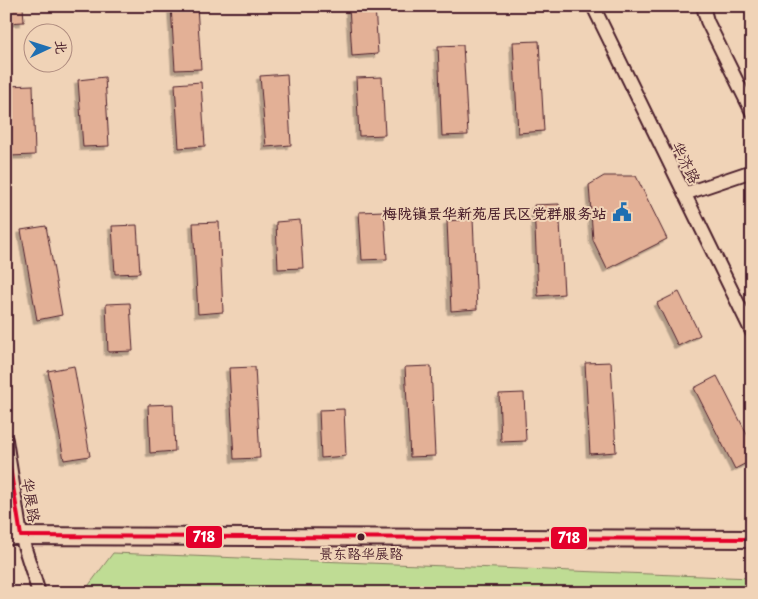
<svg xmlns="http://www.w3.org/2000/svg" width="758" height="599" font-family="'Playpen Sans','LXGW WenKai TC',sans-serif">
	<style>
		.green { fill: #bfdc94; stroke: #847e60 }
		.building { fill: #e3b096; stroke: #4a1f2b; filter: url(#shadow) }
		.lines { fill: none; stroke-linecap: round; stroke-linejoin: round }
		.minor-casing { stroke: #4a1f2b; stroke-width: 16 }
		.tertiary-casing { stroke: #4a1f2b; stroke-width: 20 }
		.minor { stroke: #f0d3b7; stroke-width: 12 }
		.tertiary { stroke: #f0d3b7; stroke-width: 16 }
		.bus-1-casing { stroke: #f0d3b7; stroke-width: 8 }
		.bus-1 { stroke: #e4002b; stroke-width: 4 }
		.bus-dot { fill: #4a1f2b; stroke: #f0d3b7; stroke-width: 2 }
		.labels { text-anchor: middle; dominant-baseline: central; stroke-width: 4; stroke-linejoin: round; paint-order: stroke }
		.bus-label { font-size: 14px; fill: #4a1f2b; stroke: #f0d3b7 }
		.street-label { font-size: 15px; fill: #4a1f2b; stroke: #f0d3b7 }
		.poi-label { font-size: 15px; font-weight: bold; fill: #4a1f2b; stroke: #f0d3b7; text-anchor: end }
		.line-badge { stroke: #f0d3b7; stroke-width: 2 }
		.badge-label { font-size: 14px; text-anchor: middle; font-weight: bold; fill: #fff }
	</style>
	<defs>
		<filter id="shadow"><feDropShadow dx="-3.5" dy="3.5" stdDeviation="0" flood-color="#0004"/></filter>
	</defs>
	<rect width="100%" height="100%" fill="#f0d3b7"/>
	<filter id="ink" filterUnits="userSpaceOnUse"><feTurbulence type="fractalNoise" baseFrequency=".02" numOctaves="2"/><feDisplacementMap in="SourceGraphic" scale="10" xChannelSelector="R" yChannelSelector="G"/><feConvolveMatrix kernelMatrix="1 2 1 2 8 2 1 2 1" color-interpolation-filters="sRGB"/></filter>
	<g filter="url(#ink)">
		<polygon class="green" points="113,553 752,578 752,593 83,593"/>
		<g class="building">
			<polygon points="6,6 23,6 24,22 6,23"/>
			<polygon points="171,6 197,6 201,69 175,70"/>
			<polygon points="349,6 375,6 378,54 352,56"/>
			<polygon points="539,41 544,131 518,133 513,42"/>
			<polygon points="463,45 468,135 442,136 438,46"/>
			<polygon points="287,74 291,145 266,147 260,76"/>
			<polygon points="105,77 109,146 83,147 78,80"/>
			<polygon points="382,77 385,135 359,136 356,78"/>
			<polygon points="201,82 205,146 179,148 175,84"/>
			<polygon points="33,85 35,155 10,156 6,86"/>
			<polygon points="604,176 636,176 667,239 607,269 593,240 589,185"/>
			<polygon points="559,204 564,294 538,296 534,205"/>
			<polygon points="384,211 387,259 362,260 359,212"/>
			<polygon points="473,219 477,309 451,311 447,221"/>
			<polygon points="300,220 303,268 278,269 276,222"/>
			<polygon points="219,222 223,312 198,314 193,223"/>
			<polygon points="137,225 140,273 115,274 112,226"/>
			<polygon points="46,226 62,315 37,320 21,230"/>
			<polygon points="679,292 700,335 678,346 657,303"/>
			<polygon points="130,303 133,351 108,352 106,304"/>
			<polygon points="611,362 616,452 590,454 585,363"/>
			<polygon points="74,366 90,456 64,460 48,371"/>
			<polygon points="431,366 435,456 410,457 405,367"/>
			<polygon points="255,367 260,458 234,459 229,368"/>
			<polygon points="717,376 752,444 752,460 735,469 694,388"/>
			<polygon points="524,393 526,441 501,442 499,394"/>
			<polygon points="173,404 175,451 150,453 148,405"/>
			<polygon points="344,409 346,456 321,458 319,410"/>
		</g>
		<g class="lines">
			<g class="minor-casing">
				<g id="minor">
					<polyline points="593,6 752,332"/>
					<polyline points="703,6 707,21 752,112"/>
					<polyline points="684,194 752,171"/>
					<polyline points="6,440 21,536 39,593"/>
				</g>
			</g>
			<g class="tertiary-casing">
				<polyline id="tertiary" points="6,536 752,539"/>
			</g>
			<use href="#minor" class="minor"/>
			<use href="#tertiary" class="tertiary"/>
			<g class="bus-1-casing">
				<g id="bus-1">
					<polyline points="6,442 21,536"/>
					<polyline points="21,536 752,539"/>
				</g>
			</g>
			<use href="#bus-1" class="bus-1"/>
		</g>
	</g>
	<defs>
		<g id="civic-bare" transform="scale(1.5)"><path d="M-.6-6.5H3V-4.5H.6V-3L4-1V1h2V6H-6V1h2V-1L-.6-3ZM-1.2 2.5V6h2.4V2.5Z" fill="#1f6fb2" stroke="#f0d3b7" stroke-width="2.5" paint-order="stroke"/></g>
	</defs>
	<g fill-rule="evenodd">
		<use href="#civic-bare" x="622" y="212"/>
	</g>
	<circle class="bus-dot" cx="361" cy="537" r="4.5"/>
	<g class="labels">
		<g class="bus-label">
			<text x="361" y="553">景东路华展路</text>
		</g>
		<g class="street-label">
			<text transform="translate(687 162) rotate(64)">华济路</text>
			<text transform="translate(32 500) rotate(81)">华展路</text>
		</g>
		<g class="poi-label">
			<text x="607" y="212">梅陇镇景华新苑居民区党群服务站</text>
		</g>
	</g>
	<g class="line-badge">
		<rect x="185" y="525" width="38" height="24" rx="5" fill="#e4002b"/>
		<rect x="550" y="526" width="38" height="24" rx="5" fill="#e4002b"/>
	</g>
	<g class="badge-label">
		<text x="204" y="542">718</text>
		<text x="569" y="543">718</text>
	</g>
	<rect width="758" height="599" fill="none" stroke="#f0d3b7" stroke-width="25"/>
	<rect x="12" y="12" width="733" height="574" fill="none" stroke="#4a1f2b" stroke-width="2" filter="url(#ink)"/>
	<g transform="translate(48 48) rotate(86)"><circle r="24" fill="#f0d3b7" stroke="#ae8b7f"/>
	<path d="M0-4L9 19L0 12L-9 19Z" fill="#1f6fb2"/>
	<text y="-8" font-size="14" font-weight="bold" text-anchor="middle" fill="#4a1f2b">北</text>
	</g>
</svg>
